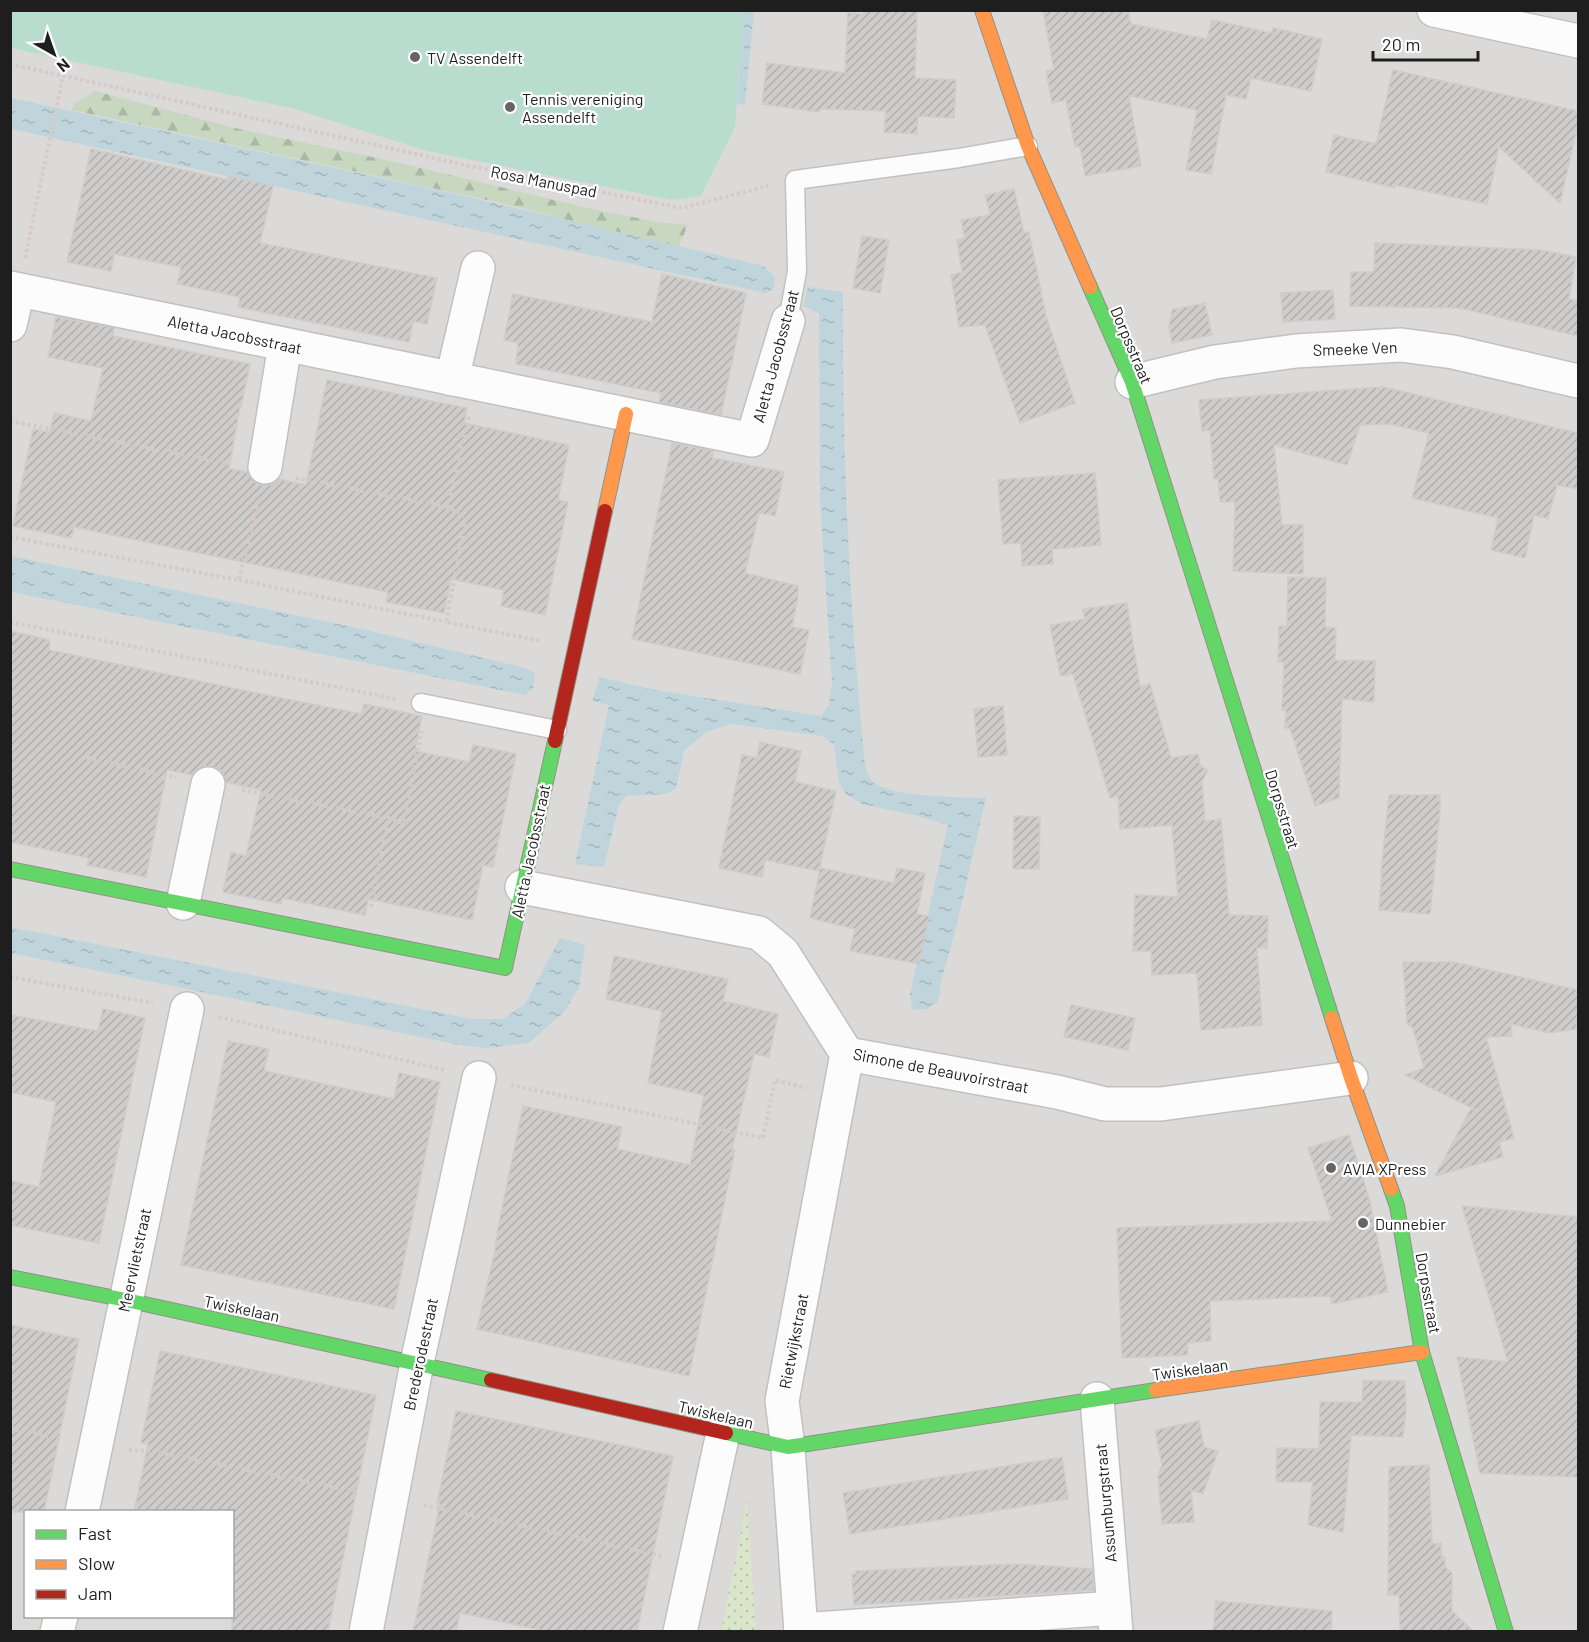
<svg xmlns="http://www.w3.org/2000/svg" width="1589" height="1642" font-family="Barlow,sans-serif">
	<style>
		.residential { fill: #dbdad9; fill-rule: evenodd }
		.grass { fill: url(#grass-dots) }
		.forest { fill: url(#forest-firs) }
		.pitch { fill: #b8ddce }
		.water { fill: url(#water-ripples) }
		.building { fill: url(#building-hatch); stroke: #cfccc9; stroke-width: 1.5 }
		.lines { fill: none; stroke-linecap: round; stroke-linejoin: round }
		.lane-casing { stroke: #c2c1c0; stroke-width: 21 }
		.street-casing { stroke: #c2c1c0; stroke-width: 36 }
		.fast-casing { stroke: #929382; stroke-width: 16 }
		.slow-casing { stroke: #929382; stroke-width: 16 }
		.jam-casing { stroke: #929382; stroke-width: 16 }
		.path { stroke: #d5cac8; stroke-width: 4; stroke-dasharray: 3 3; stroke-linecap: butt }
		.lane { stroke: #fcfcfc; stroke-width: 18 }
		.street { stroke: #fcfcfc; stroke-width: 33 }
		.fast { stroke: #63d668; stroke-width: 14 }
		.slow { stroke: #ff974d; stroke-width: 14 }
		.jam { stroke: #b3261e; stroke-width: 14 }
		.poi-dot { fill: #666565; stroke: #fff; stroke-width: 2 }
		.labels { text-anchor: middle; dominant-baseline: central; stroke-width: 4.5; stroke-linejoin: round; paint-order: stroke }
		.poi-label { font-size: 16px; fill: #1e1e1e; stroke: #fff; text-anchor: start }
		.street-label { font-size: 16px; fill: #1e1e1e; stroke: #fff }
	</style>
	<defs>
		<pattern id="grass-dots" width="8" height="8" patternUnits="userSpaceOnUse" patternTransform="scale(1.5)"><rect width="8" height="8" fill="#d9e6ca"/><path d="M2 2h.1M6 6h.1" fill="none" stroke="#bac5ad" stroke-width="1.8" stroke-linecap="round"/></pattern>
		<pattern id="forest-firs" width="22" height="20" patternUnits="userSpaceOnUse" patternTransform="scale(1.5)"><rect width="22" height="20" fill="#c8d7c0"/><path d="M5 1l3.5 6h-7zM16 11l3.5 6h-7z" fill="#abb8a5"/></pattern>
		<pattern id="water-ripples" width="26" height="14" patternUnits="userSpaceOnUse" patternTransform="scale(1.5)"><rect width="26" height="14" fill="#bfd5db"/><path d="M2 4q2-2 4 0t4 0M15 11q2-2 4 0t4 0" fill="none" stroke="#a4b6bc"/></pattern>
		<pattern id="building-hatch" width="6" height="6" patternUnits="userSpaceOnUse" patternTransform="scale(1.5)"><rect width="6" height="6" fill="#cfcdcb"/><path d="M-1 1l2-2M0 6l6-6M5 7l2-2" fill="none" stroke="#b1b0ae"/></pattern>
	</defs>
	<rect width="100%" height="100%" fill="#eceae8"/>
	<path class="residential" d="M 11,11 L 1578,11 L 1578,1631 L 11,1632 ZM 26,1512 L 232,1512 L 232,1616 L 26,1616 Z"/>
	<polygon class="grass" points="747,1502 756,1631 721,1631"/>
	<polygon class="forest" points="95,91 235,128 400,163 592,209 658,222 688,225 678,248 501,203 72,110 74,104"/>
	<polygon class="pitch" points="11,11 744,11 735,127 701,196 672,200 427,151 295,109 11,48"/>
	<g class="water">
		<polygon points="744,11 754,11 745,105 737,104"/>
		<polygon points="11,98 460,195 764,266 775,278 774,289 765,293 11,129"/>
		<path d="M 808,287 L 843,292 C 842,450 849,608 865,766 C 867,769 868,776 870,779 C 885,798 962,797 986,798 L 958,920 L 941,982 L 938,1002 L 927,1009 L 912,1010 L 910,994 L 948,825 L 918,816 L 862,804 L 846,794 L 839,782 L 834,745 L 823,736 L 731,724 L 706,732 L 684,751 L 676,788 L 666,794 L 627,796 L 619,805 L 604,867 L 575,864 L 609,705 L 592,701 L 600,677 L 655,690 L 821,716 L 829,705 L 832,683 L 820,499 L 819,313 L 803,306 Z"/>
		<polygon points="11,556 358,628 526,668 535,673 533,688 525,695 11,592"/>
		<polygon points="10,927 472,1019 503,1019 525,1004 560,938 585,945 579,987 564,1012 529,1043 487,1048 459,1045 11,953"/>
	</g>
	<g class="building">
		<polygon points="864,10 917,10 915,78 956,80 954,118 918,116 917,134 884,132 886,111 820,109 819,112 762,104 767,63 845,73 848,13 863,14"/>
		<polygon points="1043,10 1128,10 1131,24 1207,39 1212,20 1272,33 1273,28 1322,39 1311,91 1251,78 1246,99 1226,95 1211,174 1186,170 1197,110 1129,96 1141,166 1085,176 1080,146 1075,147 1066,100 1052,103 1046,71 1054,70"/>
		<polygon points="1393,70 1578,111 1578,124 1560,203 1499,147 1487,204 1395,185 1395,188 1326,172 1334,135 1376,144"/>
		<polygon points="91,149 228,180 228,176 273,186 260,243 437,278 427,324 413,321 409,342 238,307 240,297 177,284 181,267 114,254 111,271 67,262"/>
		<polygon points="1014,189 1024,233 1029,232 1046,316 1075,403 1020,423 985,325 959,327 951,275 962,272 957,240 965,238 961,220 990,215 985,195"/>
		<polygon points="862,236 889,240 880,293 853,288"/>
		<polygon points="1375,243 1541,250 1576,257 1569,299 1578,301 1578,336 1460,308 1350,306 1351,272 1374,272"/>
		<polygon points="662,274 746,293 721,415 659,402 661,393 516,364 518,343 504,340 513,294 652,322"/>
		<polygon points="1333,290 1335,319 1283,322 1281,293"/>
		<polygon points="1205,303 1212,335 1172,343 1169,327 1172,310"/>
		<polygon points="56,317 114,328 113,336 250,364 241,407 240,407 229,469 247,472 253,481 261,485 271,485 279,479 306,485 327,380 467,408 464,423 569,445 558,500 568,502 545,615 501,606 504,590 451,579 444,613 386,602 388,592 74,527 71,538 13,526 33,429 50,432 54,413 91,421 103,368 48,357"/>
		<polygon points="1383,387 1578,433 1578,489 1557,485 1548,519 1534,515 1525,558 1491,550 1498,518 1412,498 1429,433 1389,424 1360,425 1347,465 1274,445 1282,525 1303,525 1303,574 1233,571 1235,502 1220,502 1218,478 1214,479 1210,430 1202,431 1199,400"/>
		<polygon points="672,443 713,451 712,458 784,472 775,516 759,513 745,573 798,586 798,597 792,627 809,630 800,674 632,639"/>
		<polygon points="1095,473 1101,545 1052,549 1053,564 1022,566 1021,543 1003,544 998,480"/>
		<polygon points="1288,577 1326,578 1325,627 1336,628 1335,660 1375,661 1374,702 1342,699 1339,798 1315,806 1290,728 1285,728 1286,710 1282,710 1284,662 1278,662 1279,626 1287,626"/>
		<polygon points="1127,603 1140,687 1150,684 1171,758 1198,754 1200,765 1208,771 1202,781 1205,821 1221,819 1229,915 1268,916 1267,948 1257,948 1262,1025 1201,1030 1197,973 1152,975 1151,951 1133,951 1135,895 1178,897 1172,825 1120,829 1118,796 1110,798 1073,674 1060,676 1050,625 1085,619 1083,609"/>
		<polygon points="10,631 50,640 49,650 252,692 362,714 364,704 422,716 415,751 469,762 473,745 516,754 493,867 483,865 472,920 368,899 365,915 282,898 281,904 223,892 231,852 246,856 261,790 226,782 221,770 211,766 202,766 192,775 167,770 146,877 87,865 89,858 10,842"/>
		<polygon points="1003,706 1007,755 978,757 974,709"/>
		<polygon points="760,742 801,751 795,782 836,791 819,871 765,860 762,877 719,868 742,755 757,758"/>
		<polygon points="1389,795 1440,795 1440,811 1430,914 1379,910 1382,872 1381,872"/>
		<polygon points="1014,816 1040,817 1039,869 1013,869"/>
		<polygon points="820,868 894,883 897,868 925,873 917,914 929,916 919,964 850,951 855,929 810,918"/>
		<polygon points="614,956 728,979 723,1001 778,1014 769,1057 754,1054 732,1150 735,1150 689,1376 477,1329 495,1250 498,1228 523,1106 622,1127 617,1149 690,1165 704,1095 648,1083 662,1011 606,999"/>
		<polygon points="1403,962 1453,962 1578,990 1578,1015 1576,1029 1549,1033 1511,1024 1512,1036 1486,1037 1514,1138 1499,1142 1503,1157 1435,1176 1470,1110 1474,1109 1405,1075 1424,1068 1413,1028 1407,1024"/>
		<polygon points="1071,1005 1135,1018 1128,1050 1064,1037"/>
		<polygon points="103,1009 145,1018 99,1243 10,1225 10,1181 39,1187 56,1102 10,1092 10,1015 98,1031"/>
		<polygon points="228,1041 269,1049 264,1071 394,1099 399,1073 440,1082 394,1309 181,1265"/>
		<polygon points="1349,1135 1368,1195 1363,1196 1369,1197 1388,1292 1332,1304 1330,1296 1210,1301 1211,1341 1187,1343 1188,1355 1122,1358 1117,1228 1332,1221 1308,1148"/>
		<polygon points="1462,1206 1578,1217 1578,1477 1480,1473 1457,1357 1508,1362"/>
		<polygon points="10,1325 79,1339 44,1512 10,1512"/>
		<polygon points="160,1351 376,1395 328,1632 232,1632 232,1512 134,1512 148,1444 141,1443"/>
		<polygon points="1363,1381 1405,1381 1406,1411 1403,1437 1351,1435 1343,1532 1308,1525 1313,1482 1276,1482 1277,1448 1319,1449 1320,1402 1362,1402"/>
		<polygon points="456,1411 673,1456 637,1632 550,1632 460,1613 456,1632 413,1632 440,1504 437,1504"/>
		<polygon points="1199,1421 1204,1447 1218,1451 1203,1494 1191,1490 1194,1522 1162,1524 1158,1476 1162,1465 1155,1430"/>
		<polygon points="1062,1457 1068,1499 850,1534 843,1493"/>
		<polygon points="1429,1465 1432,1544 1441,1543 1441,1556 1445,1557 1445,1567 1452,1573 1452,1611 1474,1632 1400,1632 1399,1595 1388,1595 1389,1467"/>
		<polygon points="1015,1564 1092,1569 1094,1590 854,1605 852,1574 856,1574 856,1571"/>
		<polygon points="1216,1601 1332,1611 1331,1632 1213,1632"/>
	</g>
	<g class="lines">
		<g class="lane-casing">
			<g id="lane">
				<polyline points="788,321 797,271 795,180 959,158 1028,146"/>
				<polyline points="421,703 557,730"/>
			</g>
		</g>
		<g class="street-casing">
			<g id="street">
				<polyline points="1434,10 1578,41"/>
				<polyline points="10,288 752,440 788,321"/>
				<polyline points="10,325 18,290"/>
				<polyline points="452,379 478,268"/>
				<polyline points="1132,382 1215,362 1296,351 1401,345 1453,352 1578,381"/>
				<polyline points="265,467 285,345"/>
				<polyline points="522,887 759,933 783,953 847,1054 1057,1092 1105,1104 1161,1104 1351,1078"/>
				<polyline points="183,903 208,784"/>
				<polyline points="1097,1399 1116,1632"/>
				<polyline points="82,1512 187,1009"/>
				<polyline points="801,1630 1114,1608"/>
				<polyline points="57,1632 61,1616"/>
				<polyline points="366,1632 417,1363 479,1078"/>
				<polyline points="680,1632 723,1433"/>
				<polyline points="801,1632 788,1447 782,1401 847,1054"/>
			</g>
		</g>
		<g class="fast-casing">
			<g id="fast">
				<polyline points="1090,287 1132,382 1332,1018"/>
				<polyline points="10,869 505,968 555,741"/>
				<polyline points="1391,1189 1397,1206 1422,1352 1506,1632"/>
				<polyline points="10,1277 126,1300 491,1380"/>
				<polyline points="726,1433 788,1447 1156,1390"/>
			</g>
		</g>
		<g class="slow-casing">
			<g id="slow">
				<polyline points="982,10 1028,146 1090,287"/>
				<polyline points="605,511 626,414"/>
				<polyline points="1332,1018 1351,1078 1391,1189"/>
				<polyline points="1156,1390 1422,1352"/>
			</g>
		</g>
		<g class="jam-casing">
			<g id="jam">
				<polyline points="555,741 605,511"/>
				<polyline points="491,1380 726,1433"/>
			</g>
		</g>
		<g class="path">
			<polyline points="10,64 470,166 682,208 768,186"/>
			<polyline points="25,258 63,76"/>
			<polyline points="469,417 448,507 466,517 446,622 541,641"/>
			<polyline points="10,421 231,464"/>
			<polyline points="296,478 448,507"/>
			<polyline points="10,537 239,580 258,500"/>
			<polyline points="239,580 446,622"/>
			<polyline points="10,622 396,699"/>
			<polyline points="87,758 176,777"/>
			<polyline points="242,790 388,818"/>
			<polyline points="371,907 388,818 403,823 422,731"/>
			<polyline points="10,977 153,1003"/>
			<polyline points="219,1017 445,1070"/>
			<polyline points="511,1085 763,1138 775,1080 806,1088"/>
			<polyline points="10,1428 63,1439"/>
			<polyline points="129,1450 157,1452 358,1492"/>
			<polyline points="424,1505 663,1556"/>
		</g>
		<use href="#lane" class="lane"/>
		<use href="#street" class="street"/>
		<use href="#fast" class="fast"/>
		<use href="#slow" class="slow"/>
		<use href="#jam" class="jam"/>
	</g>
	<g class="poi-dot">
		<circle cx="415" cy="57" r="6"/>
		<circle cx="510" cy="107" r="6"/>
		<circle cx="1331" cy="1168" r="6"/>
		<circle cx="1363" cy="1223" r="6"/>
	</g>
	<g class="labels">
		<g class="poi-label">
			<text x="427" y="57">TV Assendelft</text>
			<text x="522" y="98">Tennis vereniging<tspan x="522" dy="18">Assendelft</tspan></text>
			<text x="1343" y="1168">AVIA XPress</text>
			<text x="1375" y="1223">Dunnebier</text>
		</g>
		<g class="street-label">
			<text transform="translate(544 181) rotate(11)">Rosa Manuspad</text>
			<text transform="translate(235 334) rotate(12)">Aletta Jacobsstraat</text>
			<text transform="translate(1132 345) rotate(67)">Dorpsstraat</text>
			<text transform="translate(1355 348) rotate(-2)">Smeeke Ven</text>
			<text transform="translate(775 356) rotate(-75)">Aletta Jacobsstraat</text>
			<text transform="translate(1283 809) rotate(73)">Dorpsstraat</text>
			<text transform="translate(530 851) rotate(-78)">Aletta Jacobsstraat</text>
			<text transform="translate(941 1070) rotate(11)">Simone de Beauvoirstraat</text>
			<text transform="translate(134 1260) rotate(-78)">Meervlietstraat</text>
			<text transform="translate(1429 1293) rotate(80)">Dorpsstraat</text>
			<text transform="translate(242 1308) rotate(12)">Twiskelaan</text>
			<text transform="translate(793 1341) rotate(-79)">Rietwijkstraat</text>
			<text transform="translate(420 1354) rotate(-78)">Brederodestraat</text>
			<text transform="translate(1190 1369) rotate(-8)">Twiskelaan</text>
			<text transform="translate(716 1414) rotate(13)">Twiskelaan</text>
			<text transform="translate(1105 1503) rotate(-95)">Assumburgstraat</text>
		</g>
	</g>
	<rect width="1589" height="1642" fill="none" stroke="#1e1e1e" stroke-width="24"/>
	<rect x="24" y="1510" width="210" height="108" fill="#ffffff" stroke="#a5a5a5" stroke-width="1.5"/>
	<rect x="36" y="1530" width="30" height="9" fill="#63d668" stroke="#a5a5a5" stroke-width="1.5"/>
	<text x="78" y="1540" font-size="18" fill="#1e1e1e">Fast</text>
	<rect x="36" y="1560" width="30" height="9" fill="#ff974d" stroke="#a5a5a5" stroke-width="1.5"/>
	<text x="78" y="1570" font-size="18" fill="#1e1e1e">Slow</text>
	<rect x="36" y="1590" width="30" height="9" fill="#b3261e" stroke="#a5a5a5" stroke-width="1.5"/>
	<text x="78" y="1600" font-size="18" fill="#1e1e1e">Jam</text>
	<g transform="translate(54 54) rotate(140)" stroke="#ffffff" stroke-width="4.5" paint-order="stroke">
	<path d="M0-4.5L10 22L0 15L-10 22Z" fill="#1e1e1e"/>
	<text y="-9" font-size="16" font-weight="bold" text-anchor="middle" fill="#1e1e1e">N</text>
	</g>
	<path d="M1373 51v9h105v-9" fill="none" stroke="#1e1e1e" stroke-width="3"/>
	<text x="1382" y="51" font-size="18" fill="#1e1e1e" stroke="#ffffff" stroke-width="4.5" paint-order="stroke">20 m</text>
</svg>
